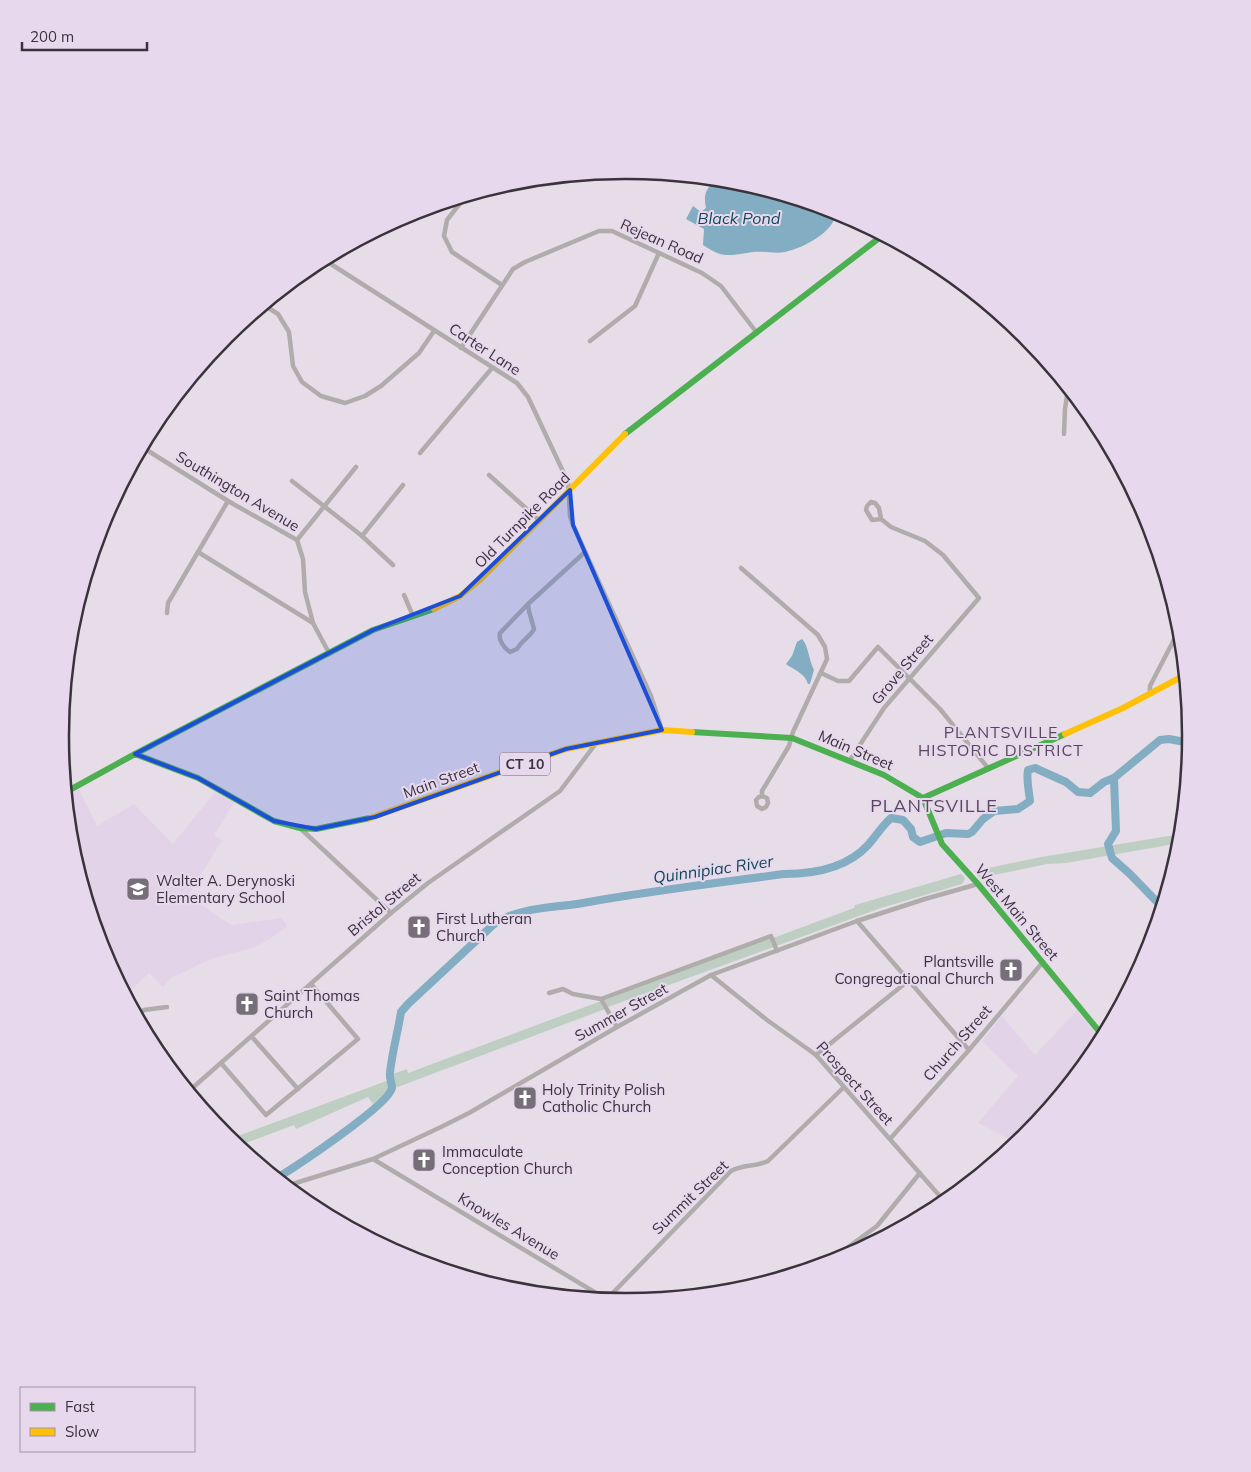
<svg xmlns="http://www.w3.org/2000/svg" width="1251" height="1472" font-family="Mulish,sans-serif">
	<style>
		.built { fill: #e3d3e8 }
		.green { fill: #bfcec2 }
		.water { fill: #82adc2 }
		.lines { fill: none; stroke-linecap: round; stroke-linejoin: round }
		.river { stroke: #82adc2; stroke-width: 8 }
		.street { stroke: #b0acab; stroke-width: 4.5 }
		.fast { stroke: #4caf50; stroke-width: 6 }
		.slow { stroke: #ffc107; stroke-width: 6 }
		.marked { fill: #1d4ed8; fill-opacity: 0.2; stroke: #1d4ed8; stroke-width: 4; stroke-linejoin: round }
		.labels { text-anchor: middle; dominant-baseline: central; stroke-width: 4; stroke-linejoin: round; paint-order: stroke }
		.shield { fill: #e8d8ee; stroke: #6e6471; stroke-width: 1 }
		.shield-label { font-size: 14px; font-weight: bold; fill: #39333b }
		.street-label { font-size: 15px; fill: #39333b; stroke: #e8d8ee }
		.poi-label { font-size: 15px; fill: #39333b; stroke: #e8d8ee; text-anchor: start }
		.water-label { font-size: 16px; font-style: italic; fill: #0e485a; stroke: #e8d8ee }
		.neighbourhood-label { font-size: 16px; letter-spacing: 1px; fill: #57495b; stroke: #e8d8ee }
		.quarter-label { font-size: 18px; letter-spacing: 1px; fill: #57495b; stroke: #e8d8ee }
		.rim { fill: none; stroke: #39333b; stroke-width: 2.5 }
	</style>
	<rect width="100%" height="100%" fill="#e6dde9"/>
	<g class="built">
		<polygon points="79,789 97,826 134,804 173,844 215,792 234,803 214,835 222,840 188,896 231,925 282,918 287,926 270,939 253,948 211,959 171,978 163,987 149,973 129,992 124,988 123,989 103,952 71,846 66,796"/>
		<polygon points="1077,1010 1101,1040 1096,1050 1025,1136 1017,1143 978,1123 1018,1076 982,1041 1002,1016 1035,1055"/>
	</g>
	<g class="green">
		<polygon points="1181,834 1180,843 1066,863 1047,864 980,878 974,871 1041,857"/>
		<polygon points="961,874 965,878 964,881 962,884 881,908 608,1007 604,1000 772,936 773,938 854,908 855,905"/>
		<polygon points="601,1001 605,1009 387,1091 389,1095 381,1101 379,1099 373,1104 368,1097 296,1129 294,1125 238,1146 230,1139 389,1080 390,1075 407,1069 408,1073"/>
	</g>
	<g class="water">
		<path d="M 718,180 L 736,181 L 836,212 C 835,232 803,248 785,252 C 775,254 764,251 754,252 C 744,253 730,257 720,254 C 714,252 708,248 703,245 L 704,229 L 686,219 L 693,206 L 701,212 L 706,208 C 703,195 706,186 718,180 Z"/>
		<path d="M 802,639 C 808,644 809,661 814,670 L 810,684 L 808,684 C 805,673 794,670 786,664 L 792,656 L 797,642 Z"/>
	</g>
	<g class="lines">
		<g class="river">
			<polyline points="1114,778 1116,831 1108,844 1112,858 1130,874 1162,907"/>
			<path d="M 277,1178 C 295,1167 389,1105 392,1088 C 392,1083 389,1078 390,1073 C 392,1052 398,1032 401,1012 L 408,1004 L 494,924 C 519,907 554,908 583,903 C 650,891 717,883 784,874 C 815,874 847,868 868,845 C 876,836 882,826 891,818 L 903,820 L 911,829 L 913,837 L 920,842 L 946,833 L 968,834 L 972,832 L 983,819 L 994,811 L 1018,809 L 1030,801 C 1029,790 1026,780 1028,770 L 1035,768 L 1066,782 L 1078,792 L 1090,793 L 1104,782 L 1114,778 L 1160,740 L 1169,739 L 1190,743"/>
		</g>
		<g class="street">
			<polyline points="465,197 447,220 444,236 452,252 502,285"/>
			<polyline points="323,259 517,383 528,397 568,482 570,516 573,525 651,696 662,730"/>
			<polyline points="330,263 337,252"/>
			<polyline points="264,305 278,314 289,332 293,366 302,382 321,396 345,403 365,396 381,386 419,353 434,331"/>
			<polyline points="590,341 635,306 659,253"/>
			<polyline points="461,348 513,269 525,262 599,231 612,231 702,273 721,286 757,333"/>
			<polyline points="1064,434 1065,409 1068,389"/>
			<polyline points="142,447 228,501 297,540 303,559 305,592 313,623 329,653"/>
			<polyline points="420,453 492,368"/>
			<polyline points="489,475 539,520"/>
			<polyline points="292,481 362,536 393,565"/>
			<polyline points="362,536 403,485"/>
			<polyline points="297,540 356,467"/>
			<polyline points="198,552 313,623"/>
			<polyline points="741,568 818,635 825,647 827,659 793,732 789,746 762,791 762,796 759,797 756,800 757,806 762,809 766,807 768,803 767,798 762,796"/>
			<polyline points="404,595 413,616"/>
			<path d="M 528,604 L 529,611 L 534,629 C 530,637 522,640 517,649 L 510,652 C 504,648 498,640 500,633 L 528,604 L 585,552"/>
			<polyline points="167,613 168,603 228,501"/>
			<polyline points="821,673 838,681 849,681 878,647 940,709 988,768"/>
			<polyline points="1150,694 1150,686 1180,628"/>
			<polyline points="850,760 884,708 979,598 943,555 925,541 891,527 881,519 872,520 866,510 867,506 871,502 875,503 879,508 881,519"/>
			<polyline points="301,829 391,913"/>
			<polyline points="857,921 969,1050"/>
			<polyline points="711,975 767,1020 816,1055 945,1202"/>
			<polyline points="549,993 563,989 573,994 601,999 771,936 777,951"/>
			<polyline points="601,999 617,1027"/>
			<polyline points="137,1016 144,1010 167,1007"/>
			<polyline points="252,1037 298,1089"/>
			<polyline points="816,1055 908,981"/>
			<polyline points="221,1063 266,1115 358,1039 311,984"/>
			<polyline points="189,1091 391,913 428,883 560,791 597,742"/>
			<polyline points="890,1139 969,1050 1043,962"/>
			<polyline points="373,1159 606,1299"/>
			<polyline points="286,1186 373,1159 441,1127 469,1113 617,1027 711,975 857,921 925,899 978,884"/>
			<polyline points="825,1264 877,1226 920,1173"/>
			<path d="M 606,1300 L 731,1171 C 743,1164 756,1167 768,1161 L 844,1087"/>
		</g>
		<g class="fast">
			<polyline points="625,434 883,235"/>
			<polyline points="139,453 159,418"/>
			<polyline points="692,732 792,738 884,775 923,798 1065,734"/>
			<polyline points="135,754 373,630 434,609"/>
			<polyline points="66,792 135,754 198,778 274,821 300,828 316,829 370,818"/>
			<polyline points="923,798 942,844 978,884 1103,1036"/>
		</g>
		<g class="slow">
			<polyline points="434,609 460,596 480,580 625,434"/>
			<polyline points="1065,734 1123,708 1185,675"/>
			<polyline points="370,818 566,749 662,730 692,732"/>
		</g>
	</g>
	<path class="marked" d="M 570,490 L 573,525 L 662,730 L 566,749 L 375,817 L 316,829 L 274,821 L 198,778 L 135,754 L 373,630 L 460,596 Z"/>
	<defs>
		<g id="school-square" transform="scale(1.25)"><rect x="-9" y="-9" width="18" height="18" rx="4" fill="#766e78" stroke="#e8d8ee"/><path d="M0-5L7-2L0 1L-7-2ZM-4 1L0 2.5L4 1V4Q0 6-4 4Z" fill="#fff"/></g>
		<g id="church-square" transform="scale(1.25)"><rect x="-9" y="-9" width="18" height="18" rx="4" fill="#766e78" stroke="#e8d8ee"/><path d="M-1.2-6h2.4v3.5h3.3v2.4h-3.3V6h-2.4V-.1h-3.3v-2.4h3.3Z" fill="#fff"/></g>
	</defs>
	<g fill-rule="evenodd">
		<use href="#school-square" x="138" y="889"/>
		<use href="#church-square" x="419" y="927"/>
		<use href="#church-square" x="1011" y="970"/>
		<use href="#church-square" x="247" y="1004"/>
		<use href="#church-square" x="525" y="1098"/>
		<use href="#church-square" x="424" y="1160"/>
	</g>
	<g class="labels">
		<rect class="shield" x="500" y="752.5" width="50" height="23" rx="4"/>
		<g class="shield-label">
			<text x="525" y="764">CT 10</text>
		</g>
		<g class="street-label">
			<text transform="translate(662 241) rotate(24)">Rejean Road</text>
			<text transform="translate(485 349) rotate(33)">Carter Lane</text>
			<text transform="translate(238 491) rotate(31)">Southington Avenue</text>
			<text transform="translate(522 520) rotate(-45)">Old Turnpike Road</text>
			<text transform="translate(902 669) rotate(-50)">Grove Street</text>
			<text transform="translate(856 750) rotate(23)">Main Street</text>
			<text transform="translate(441 780) rotate(-20)">Main Street</text>
			<text transform="translate(384 904) rotate(-40)">Bristol Street</text>
			<text transform="translate(1017 912) rotate(50)">West Main Street</text>
			<text transform="translate(621 1012) rotate(-29)">Summer Street</text>
			<text transform="translate(957 1043) rotate(-49)">Church Street</text>
			<text transform="translate(855 1083) rotate(48)">Prospect Street</text>
			<text transform="translate(690 1197) rotate(-44)">Summit Street</text>
			<text transform="translate(509 1226) rotate(31)">Knowles Avenue</text>
		</g>
		<g class="poi-label">
			<text x="156" y="880">Walter A. Derynoski<tspan x="156" dy="17">Elementary School</tspan></text>
			<text x="436" y="918">First Lutheran<tspan x="436" dy="17">Church</tspan></text>
			<text x="994" y="961" text-anchor="end">Plantsville<tspan x="994" dy="17">Congregational Church</tspan></text>
			<text x="264" y="995">Saint Thomas<tspan x="264" dy="17">Church</tspan></text>
			<text x="542" y="1089">Holy Trinity Polish<tspan x="542" dy="17">Catholic Church</tspan></text>
			<text x="442" y="1151">Immaculate<tspan x="442" dy="17">Conception Church</tspan></text>
		</g>
		<g class="water-label">
			<text x="739" y="218">Black Pond</text>
			<text transform="translate(713 869) rotate(-8)">Quinnipiac River</text>
		</g>
		<g class="neighbourhood-label">
			<text x="1001" y="732">PLANTSVILLE<tspan x="1001" dy="18">HISTORIC DISTRICT</tspan></text>
		</g>
		<g class="quarter-label">
			<text x="934" y="805">PLANTSVILLE</text>
		</g>
	</g>
	<path d="M0 0H1251V1472H0ZM625 179H626A556 556 0 0 1 1182 735V737A556 556 0 0 1 626 1293H625A556 556 0 0 1 69 737V735A556 556 0 0 1 625 179Z" fill="#e8d8ee" fill-rule="evenodd"/>
	<path class="rim" d="M625 179H626A556 556 0 0 1 1182 735V737A556 556 0 0 1 626 1293H625A556 556 0 0 1 69 737V735A556 556 0 0 1 625 179Z"/>
	<rect x="20" y="1387" width="175" height="65" fill="#e8d8ee" stroke="#a296a6"/>
	<rect x="30" y="1403" width="25" height="8" fill="#4caf50" stroke="#a296a6"/>
	<text x="65" y="1412" font-size="15" fill="#39333b">Fast</text>
	<rect x="30" y="1428" width="25" height="8" fill="#ffc107" stroke="#a296a6"/>
	<text x="65" y="1437" font-size="15" fill="#39333b">Slow</text>
	<path d="M22 42v8h125v-8" fill="none" stroke="#39333b" stroke-width="2.5"/>
	<text x="30" y="42" font-size="15" fill="#39333b" stroke="#e8d8ee" stroke-width="4" paint-order="stroke">200 m</text>
</svg>
